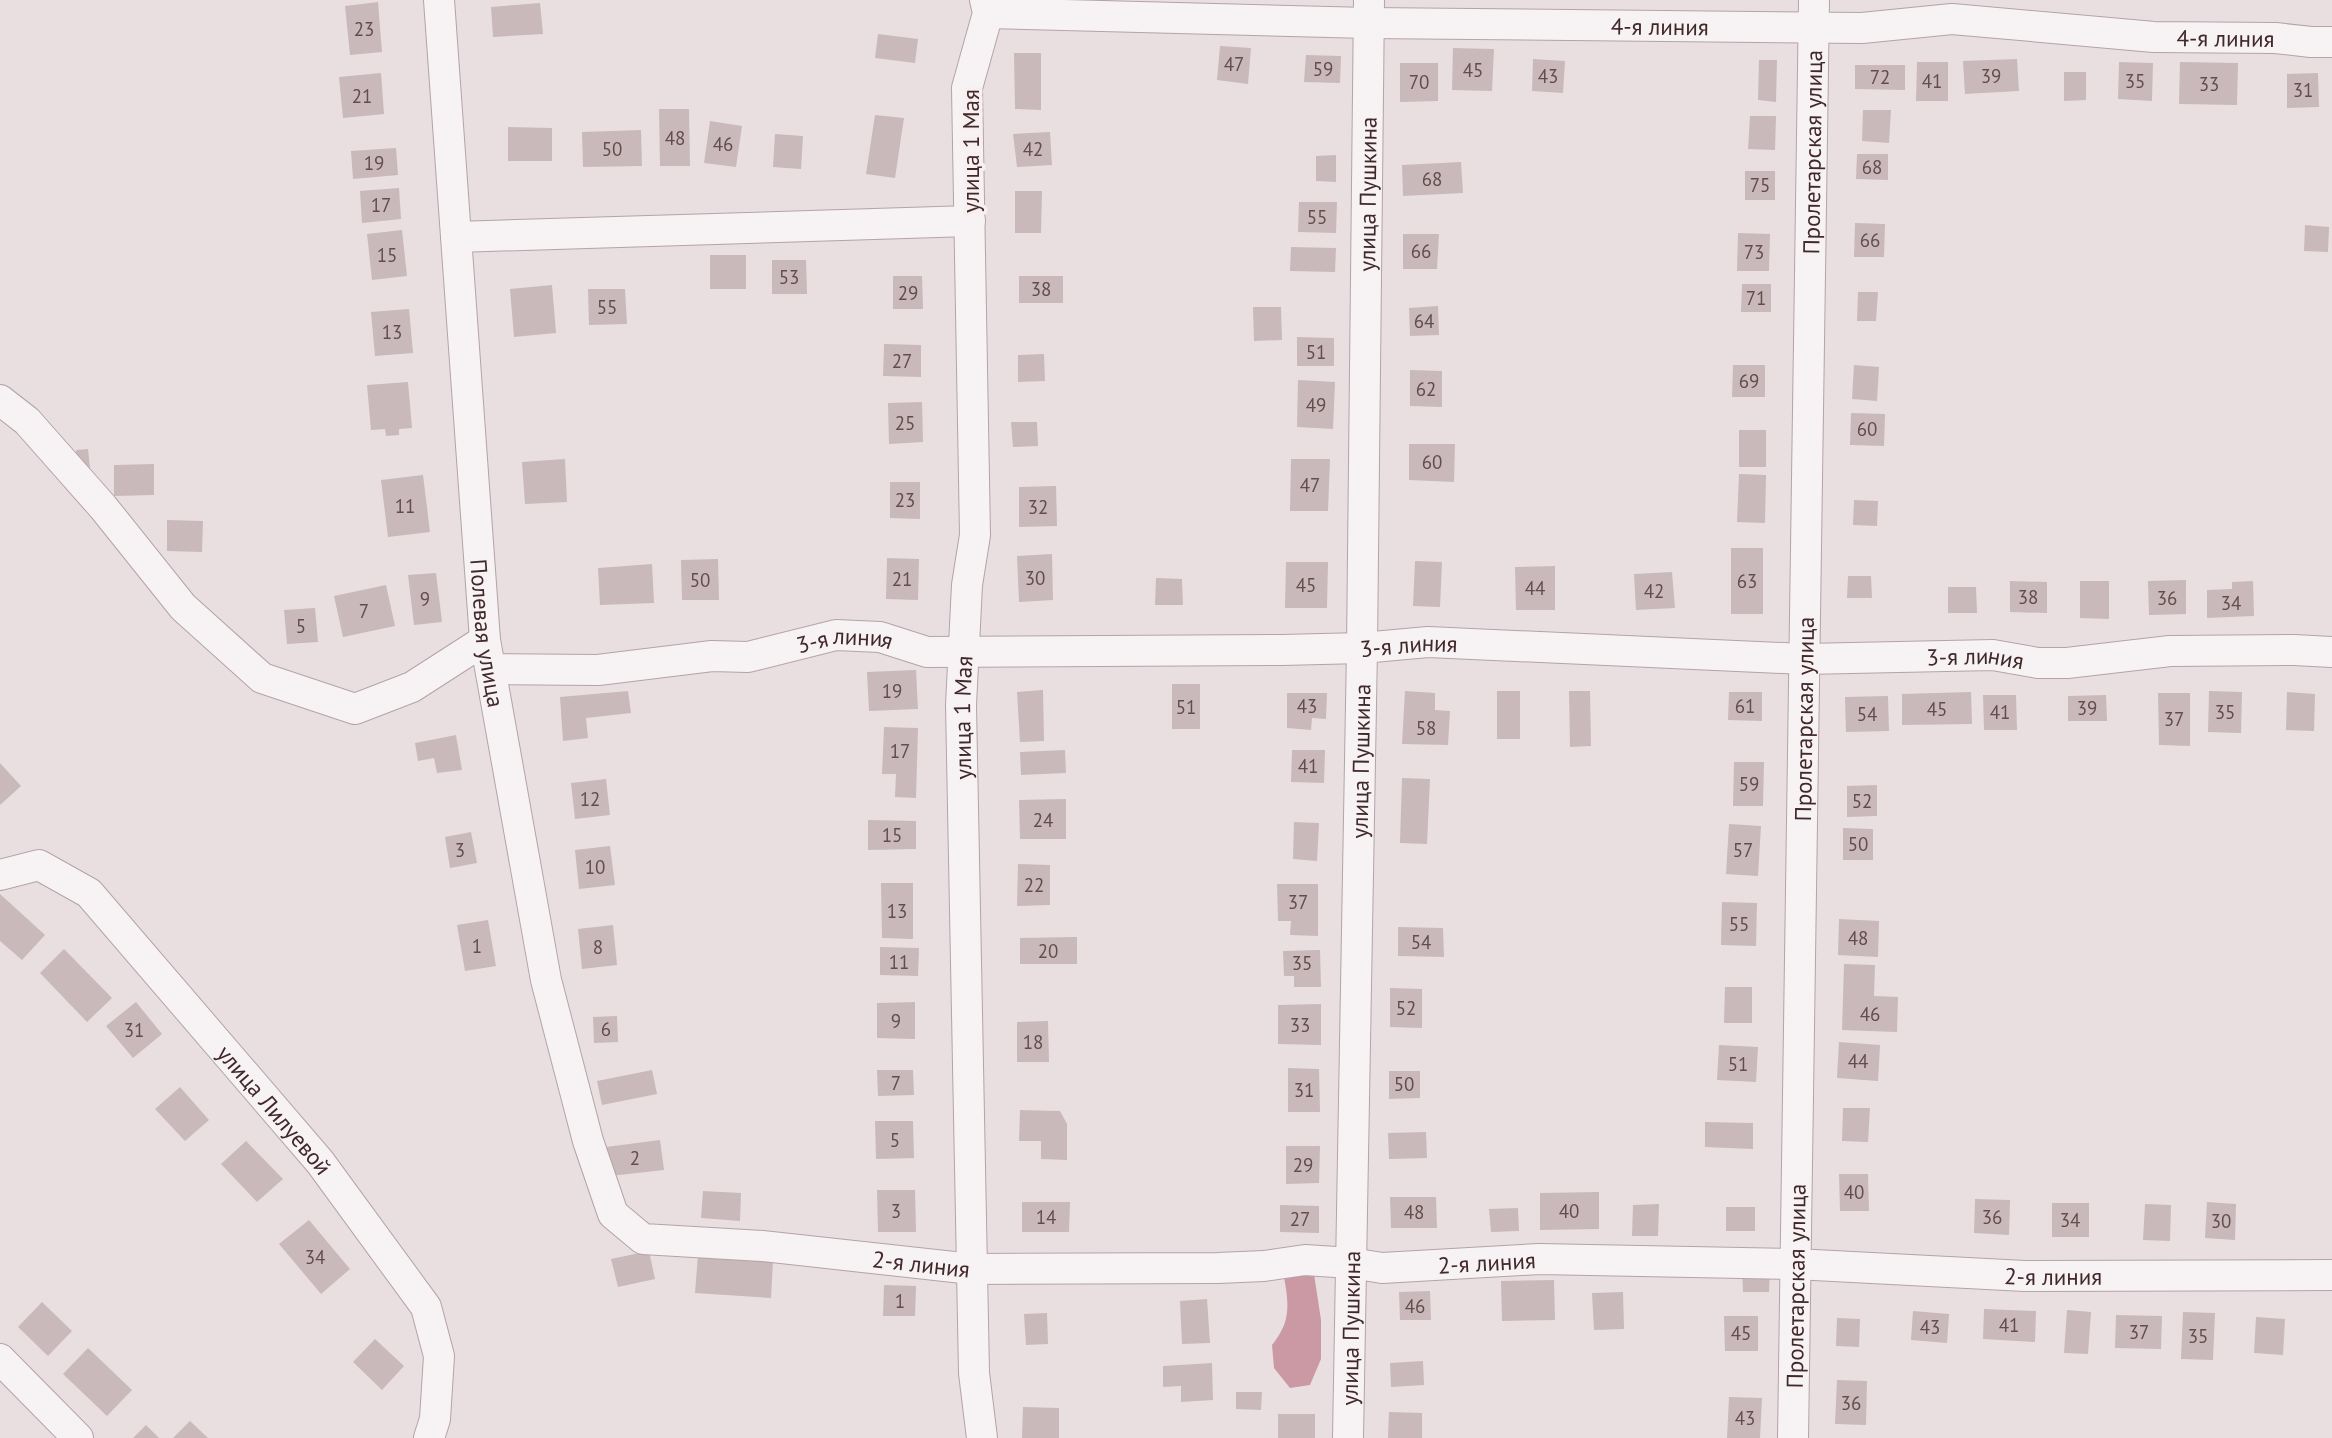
<svg xmlns="http://www.w3.org/2000/svg" width="2332" height="1438" font-family="'PT Sans',sans-serif">
	<style>
		.water { fill: #cb99a4 }
		.building { fill: #c9b9bb }
		.lines { fill: none; stroke-linecap: round; stroke-linejoin: round }
		.minor-casing { stroke: #b3a4a6; stroke-width: 32 }
		.minor { stroke: #f7f2f3; stroke-width: 30 }
		.labels { text-anchor: middle; dominant-baseline: central; stroke-width: 7; stroke-linejoin: round; paint-order: stroke }
		.number-label { font-size: 19px; fill: #634c4e }
		.street-label { font-size: 23px; fill: #41282a; stroke: #f7eff0 }
	</style>
	<rect width="100%" height="100%" fill="#e9dfe1"/>
	<path class="water" d="M 1301,1270 L 1314,1274 L 1321,1320 L 1321,1359 L 1310,1385 L 1290,1388 L 1274,1368 L 1272,1345 C 1291,1322 1289,1305 1284,1277 Z"/>
	<g class="building">
		<polygon points="378,2 382,52 350,55 345,6"/>
		<polygon points="540,3 543,34 493,37 491,7"/>
		<polygon points="878,34 918,39 915,63 875,58"/>
		<polygon points="1220,46 1251,48 1248,84 1217,80"/>
		<polygon points="1453,48 1494,49 1492,91 1452,90"/>
		<polygon points="1014,53 1041,53 1041,110 1015,109"/>
		<polygon points="1306,55 1341,56 1340,83 1304,82"/>
		<polygon points="1533,59 1565,61 1563,93 1532,91"/>
		<polygon points="2017,59 2019,91 1965,94 1963,61"/>
		<polygon points="1759,60 1777,60 1776,102 1758,100"/>
		<polygon points="1917,62 1948,62 1948,101 1916,101"/>
		<polygon points="2119,62 2153,63 2152,101 2118,99"/>
		<polygon points="2180,62 2238,63 2237,105 2179,104"/>
		<polygon points="1400,63 1438,63 1438,101 1400,102"/>
		<polygon points="1855,65 1905,65 1905,90 1855,89"/>
		<polygon points="2064,72 2086,72 2086,100 2064,101"/>
		<polygon points="381,73 384,114 343,118 339,77"/>
		<polygon points="2318,73 2319,107 2287,108 2287,74"/>
		<polygon points="659,109 689,109 690,166 660,166"/>
		<polygon points="1863,110 1891,110 1889,143 1862,141"/>
		<polygon points="875,115 904,118 895,178 866,174"/>
		<polygon points="1750,116 1776,116 1775,150 1748,149"/>
		<polygon points="710,121 742,126 736,167 704,163"/>
		<polygon points="508,127 552,128 552,161 508,161"/>
		<polygon points="641,130 642,166 583,167 582,132"/>
		<polygon points="1050,132 1052,165 1017,167 1013,134"/>
		<polygon points="775,134 803,136 801,169 773,167"/>
		<polygon points="396,148 398,175 353,179 351,151"/>
		<polygon points="1857,154 1888,154 1888,180 1856,179"/>
		<polygon points="1336,155 1336,182 1316,181 1316,156"/>
		<polygon points="1461,162 1463,193 1403,196 1402,165"/>
		<rect x="1745" y="171" width="30" height="29"/>
		<polygon points="399,188 401,219 362,223 360,191"/>
		<polygon points="1015,191 1042,191 1041,233 1015,233"/>
		<polygon points="1299,202 1337,202 1336,233 1298,232"/>
		<polygon points="1855,223 1885,224 1884,257 1854,257"/>
		<polygon points="2305,225 2329,227 2328,252 2304,251"/>
		<polygon points="402,230 407,276 372,280 367,234"/>
		<polygon points="1738,233 1770,234 1769,271 1737,271"/>
		<polygon points="1403,234 1439,234 1437,269 1403,269"/>
		<polygon points="1291,247 1336,248 1335,272 1290,271"/>
		<rect x="710" y="255" width="36" height="34"/>
		<polygon points="772,260 806,260 807,294 772,294"/>
		<polygon points="893,276 922,276 923,309 893,309"/>
		<rect x="1019" y="276" width="44" height="27"/>
		<polygon points="1742,284 1771,284 1771,312 1741,312"/>
		<polygon points="552,285 556,333 514,337 510,289"/>
		<polygon points="588,289 625,289 627,324 589,325"/>
		<polygon points="1858,292 1878,292 1876,321 1857,321"/>
		<polygon points="1438,306 1439,335 1410,336 1409,308"/>
		<polygon points="1253,307 1281,307 1282,340 1254,341"/>
		<polygon points="409,309 413,353 375,356 371,312"/>
		<polygon points="1297,337 1334,338 1334,366 1297,366"/>
		<polygon points="884,344 921,345 921,377 883,376"/>
		<polygon points="1044,354 1045,381 1018,382 1018,355"/>
		<polygon points="1733,365 1765,365 1765,397 1732,397"/>
		<polygon points="1854,365 1879,367 1877,401 1852,399"/>
		<polygon points="1410,370 1442,371 1442,407 1410,406"/>
		<polygon points="1298,380 1335,382 1333,429 1297,427"/>
		<polygon points="408,382 412,428 399,429 399,435 386,436 385,429 371,430 367,385"/>
		<polygon points="922,402 923,442 889,444 888,403"/>
		<polygon points="1851,413 1885,414 1884,446 1850,445"/>
		<polygon points="1011,422 1037,422 1038,446 1013,447"/>
		<rect x="1739" y="430" width="27" height="37"/>
		<polygon points="1409,444 1455,444 1454,482 1409,480"/>
		<polygon points="88,449 90,468 77,469 76,450"/>
		<polygon points="565,459 567,502 525,504 522,462"/>
		<polygon points="1291,459 1330,459 1328,511 1290,511"/>
		<polygon points="154,464 154,495 114,496 114,465"/>
		<polygon points="1739,474 1766,475 1765,523 1737,522"/>
		<polygon points="423,475 430,532 388,537 381,480"/>
		<polygon points="890,482 920,482 920,519 890,518"/>
		<polygon points="1056,486 1057,526 1019,527 1019,487"/>
		<polygon points="1854,500 1878,501 1877,526 1853,525"/>
		<polygon points="167,520 203,521 202,552 167,551"/>
		<rect x="1731" y="548" width="32" height="66"/>
		<polygon points="1052,554 1053,600 1019,602 1017,556"/>
		<polygon points="887,558 919,559 918,600 886,599"/>
		<polygon points="718,559 719,600 682,600 681,560"/>
		<polygon points="1415,561 1442,562 1440,607 1413,606"/>
		<polygon points="1286,562 1328,562 1327,608 1285,608"/>
		<polygon points="652,564 654,603 600,605 598,568"/>
		<polygon points="1555,566 1555,610 1516,610 1515,567"/>
		<polygon points="1672,572 1675,608 1636,610 1634,574"/>
		<polygon points="436,573 442,622 414,625 408,575"/>
		<polygon points="1848,576 1871,576 1872,598 1847,598"/>
		<polygon points="1156,578 1182,579 1183,605 1155,605"/>
		<polygon points="2186,580 2186,614 2149,615 2148,581"/>
		<polygon points="2010,581 2047,582 2047,613 2010,612"/>
		<polygon points="2080,581 2109,581 2109,619 2080,618"/>
		<polygon points="2253,581 2254,616 2207,618 2207,590 2232,589 2232,582"/>
		<polygon points="386,585 395,626 343,637 334,596"/>
		<polygon points="1948,587 1976,587 1977,613 1948,613"/>
		<polygon points="315,608 318,642 287,644 284,610"/>
		<polygon points="916,670 918,709 869,711 867,672"/>
		<rect x="1172" y="684" width="28" height="45"/>
		<polygon points="1043,690 1044,741 1020,742 1017,692"/>
		<polygon points="628,691 631,713 586,718 588,738 563,741 560,697"/>
		<polygon points="1405,691 1435,693 1435,710 1450,711 1448,745 1402,744"/>
		<rect x="1497" y="691" width="23" height="48"/>
		<polygon points="1569,691 1590,691 1591,746 1570,747"/>
		<polygon points="2209,691 2242,692 2241,733 2208,732"/>
		<polygon points="1729,692 1762,692 1762,721 1728,720"/>
		<polygon points="1971,692 1972,724 1902,725 1902,694"/>
		<polygon points="2287,692 2315,694 2314,731 2286,730"/>
		<polygon points="1287,693 1327,693 1326,719 1312,718 1311,730 1287,728"/>
		<polygon points="2158,693 2190,693 2190,746 2159,745"/>
		<polygon points="1983,695 2016,695 2017,730 1984,730"/>
		<polygon points="2106,695 2107,721 2068,721 2068,696"/>
		<polygon points="1888,696 1889,731 1846,732 1845,697"/>
		<polygon points="884,727 918,728 916,798 895,797 896,774 882,774"/>
		<polygon points="456,735 462,770 437,773 434,758 418,761 415,743"/>
		<polygon points="1065,750 1066,773 1021,775 1020,752"/>
		<polygon points="1292,750 1325,750 1324,783 1291,782"/>
		<polygon points="1734,762 1764,762 1763,806 1733,806"/>
		<polygon points="0,763 21,786 0,805"/>
		<polygon points="1402,778 1430,779 1427,844 1400,843"/>
		<polygon points="606,779 610,815 575,819 571,783"/>
		<polygon points="1877,785 1877,816 1847,817 1847,786"/>
		<polygon points="1066,799 1066,839 1020,839 1019,800"/>
		<polygon points="868,820 916,821 916,849 868,850"/>
		<polygon points="1294,822 1319,823 1317,861 1293,859"/>
		<polygon points="1729,824 1761,826 1758,876 1726,874"/>
		<polygon points="1843,828 1873,829 1873,860 1843,860"/>
		<polygon points="471,832 477,863 450,868 445,837"/>
		<polygon points="610,846 615,885 579,889 575,850"/>
		<polygon points="1018,864 1050,865 1050,905 1017,906"/>
		<polygon points="881,883 913,883 913,939 882,938"/>
		<polygon points="1277,884 1318,884 1318,936 1290,935 1291,921 1278,921"/>
		<polygon points="0,894 45,935 22,960 0,941"/>
		<polygon points="1722,902 1757,903 1756,946 1721,945"/>
		<polygon points="1839,919 1879,921 1878,957 1838,955"/>
		<polygon points="488,920 496,966 465,971 457,925"/>
		<polygon points="613,925 617,965 582,969 578,929"/>
		<polygon points="1398,927 1443,928 1444,957 1398,956"/>
		<polygon points="1077,937 1077,964 1020,964 1020,938"/>
		<polygon points="880,947 919,948 918,976 880,975"/>
		<polygon points="64,949 112,998 87,1022 40,973"/>
		<polygon points="1320,950 1321,987 1294,987 1294,976 1284,976 1283,951"/>
		<polygon points="1844,964 1875,965 1874,996 1898,997 1897,1032 1842,1030"/>
		<polygon points="1725,987 1752,987 1752,1023 1724,1023"/>
		<polygon points="1390,988 1422,989 1422,1028 1390,1027"/>
		<polygon points="136,1002 162,1034 133,1058 106,1026"/>
		<polygon points="915,1002 915,1039 877,1038 877,1003"/>
		<polygon points="1321,1004 1321,1045 1278,1044 1278,1005"/>
		<polygon points="617,1016 618,1042 594,1043 593,1017"/>
		<polygon points="1048,1021 1049,1062 1017,1062 1017,1022"/>
		<polygon points="1839,1042 1880,1045 1878,1081 1837,1078"/>
		<polygon points="1719,1045 1758,1047 1756,1082 1717,1080"/>
		<polygon points="1288,1068 1319,1069 1320,1112 1288,1112"/>
		<polygon points="652,1070 657,1094 602,1105 597,1081"/>
		<polygon points="877,1070 913,1070 914,1095 878,1096"/>
		<polygon points="1389,1071 1420,1071 1420,1098 1389,1099"/>
		<polygon points="180,1087 209,1120 185,1141 155,1109"/>
		<polygon points="1843,1108 1870,1108 1868,1142 1842,1141"/>
		<polygon points="1020,1110 1060,1111 1067,1124 1067,1160 1041,1159 1041,1141 1019,1141"/>
		<polygon points="875,1121 913,1121 914,1158 876,1159"/>
		<polygon points="1705,1122 1753,1123 1753,1149 1705,1147"/>
		<polygon points="1426,1132 1427,1158 1389,1159 1388,1133"/>
		<polygon points="660,1140 664,1170 610,1176 606,1147"/>
		<polygon points="246,1141 283,1179 257,1202 221,1164"/>
		<polygon points="1286,1146 1320,1146 1319,1183 1286,1184"/>
		<polygon points="1839,1174 1868,1174 1869,1211 1840,1211"/>
		<polygon points="877,1190 915,1190 916,1232 878,1232"/>
		<polygon points="703,1191 741,1193 740,1221 701,1218"/>
		<polygon points="1599,1192 1599,1229 1540,1230 1540,1193"/>
		<polygon points="1390,1197 1436,1197 1437,1228 1391,1228"/>
		<polygon points="1975,1199 2010,1200 2009,1235 1974,1233"/>
		<polygon points="1022,1202 1070,1202 1069,1232 1022,1232"/>
		<polygon points="2207,1202 2236,1204 2235,1240 2205,1238"/>
		<rect x="2052" y="1203" width="37" height="34"/>
		<polygon points="1659,1204 1658,1236 1632,1236 1633,1205"/>
		<polygon points="2145,1204 2171,1205 2170,1241 2143,1240"/>
		<polygon points="1280,1205 1319,1206 1319,1233 1280,1232"/>
		<rect x="1726" y="1207" width="29" height="24"/>
		<polygon points="1518,1208 1519,1231 1491,1232 1489,1209"/>
		<polygon points="309,1220 350,1269 321,1294 279,1244"/>
		<polygon points="649,1251 655,1279 618,1287 611,1259"/>
		<polygon points="698,1255 773,1261 771,1298 695,1293"/>
		<polygon points="1742,1269 1770,1269 1769,1292 1743,1292"/>
		<polygon points="1554,1280 1555,1320 1502,1321 1501,1281"/>
		<polygon points="884,1285 916,1286 915,1316 883,1316"/>
		<polygon points="1430,1291 1431,1320 1400,1320 1399,1292"/>
		<polygon points="1623,1292 1624,1329 1594,1330 1592,1293"/>
		<polygon points="1207,1299 1210,1343 1182,1344 1180,1301"/>
		<polygon points="42,1302 72,1331 48,1356 18,1327"/>
		<polygon points="1984,1309 2036,1311 2035,1342 1983,1339"/>
		<polygon points="2067,1310 2091,1312 2088,1354 2064,1353"/>
		<polygon points="1913,1311 1949,1314 1947,1343 1911,1340"/>
		<polygon points="2183,1312 2215,1313 2213,1360 2181,1359"/>
		<polygon points="1047,1313 1048,1344 1026,1345 1024,1314"/>
		<polygon points="2116,1315 2162,1316 2161,1349 2115,1348"/>
		<polygon points="1724,1316 1758,1316 1758,1351 1725,1351"/>
		<polygon points="2256,1317 2285,1319 2283,1355 2254,1353"/>
		<polygon points="1837,1318 1860,1319 1859,1347 1836,1346"/>
		<polygon points="375,1339 404,1366 382,1390 353,1362"/>
		<polygon points="88,1348 132,1390 107,1416 63,1374"/>
		<polygon points="1423,1361 1424,1385 1391,1387 1390,1363"/>
		<polygon points="1212,1363 1213,1400 1181,1402 1181,1386 1163,1387 1163,1366"/>
		<polygon points="1837,1380 1867,1381 1866,1425 1835,1424"/>
		<polygon points="1236,1392 1262,1392 1261,1410 1236,1409"/>
		<polygon points="1729,1397 1762,1398 1760,1438 1727,1438"/>
		<polygon points="1023,1407 1059,1408 1059,1438 1022,1438"/>
		<polygon points="1389,1412 1422,1413 1422,1438 1388,1438"/>
		<rect x="1278" y="1414" width="37" height="24"/>
		<polygon points="190,1421 208,1438 173,1438"/>
		<polygon points="146,1425 159,1438 133,1438"/>
	</g>
	<g class="lines">
		<g class="minor-casing">
			<g id="minor">
				<path id="s1" d="M 439,0 L 485,640 L 546,980 L 588,1141 L 613,1214 L 643,1239 L 762,1246 L 972,1269 L 1218,1268 L 1264,1266 L 1305,1260 L 1351,1263 L 1382,1268 L 1539,1259 L 1795,1264 L 2025,1276 L 2332,1275"/>
				<path id="s2" d="M 988,13 L 1368,23 L 1862,28 L 1952,19 L 2154,37 L 2275,38 L 2311,42 L 2332,42"/>
				<polyline points="456,237 970,221"/>
				<polyline points="0,400 27,421 103,507 183,607 262,678 355,709 412,687 485,640"/>
				<path id="s3" d="M 491,669 L 598,670 L 712,656 L 748,657 L 836,635 L 880,637 L 927,652 L 1282,650 L 1362,648 L 1428,642 L 1804,659 L 1993,655 L 2038,663 L 2067,663 L 2170,651 L 2294,650 L 2332,652"/>
				<path id="s4" d="M 0,875 L 39,865 L 89,893 L 320,1162 L 426,1307 L 439,1356 L 435,1419 L 429,1438"/>
				<polyline points="0,1359 78,1438"/>
				<path id="s5" d="M 982,1438 L 974,1373 L 961,705 L 967,585 L 975,535 L 967,88 L 988,13 L 985,0"/>
				<path id="s6" d="M 1348,1438 L 1362,648 L 1369,0"/>
				<path id="s7" d="M 1793,1438 L 1814,0"/>
			</g>
		</g>
		<use href="#minor" class="minor"/>
	</g>
	<g class="labels">
		<g class="number-label">
			<text x="364" y="29">23</text>
			<text x="1234" y="64">47</text>
			<text x="1323" y="69">59</text>
			<text x="1473" y="70">45</text>
			<text x="1548" y="76">43</text>
			<text x="1991" y="76">39</text>
			<text x="1880" y="77">72</text>
			<text x="1932" y="81">41</text>
			<text x="2135" y="81">35</text>
			<text x="1419" y="82">70</text>
			<text x="2209" y="84">33</text>
			<text x="2303" y="90">31</text>
			<text x="362" y="96">21</text>
			<text x="675" y="138">48</text>
			<text x="723" y="144">46</text>
			<text x="612" y="149">50</text>
			<text x="1033" y="149">42</text>
			<text x="374" y="163">19</text>
			<text x="1872" y="167">68</text>
			<text x="1432" y="179">68</text>
			<text x="1760" y="185">75</text>
			<text x="381" y="205">17</text>
			<text x="1317" y="217">55</text>
			<text x="1870" y="240">66</text>
			<text x="1421" y="251">66</text>
			<text x="1754" y="252">73</text>
			<text x="387" y="255">15</text>
			<text x="789" y="277">53</text>
			<text x="1041" y="289">38</text>
			<text x="908" y="293">29</text>
			<text x="1756" y="298">71</text>
			<text x="607" y="307">55</text>
			<text x="1424" y="321">64</text>
			<text x="392" y="332">13</text>
			<text x="1316" y="352">51</text>
			<text x="902" y="361">27</text>
			<text x="1749" y="381">69</text>
			<text x="1426" y="389">62</text>
			<text x="1316" y="405">49</text>
			<text x="905" y="423">25</text>
			<text x="1867" y="429">60</text>
			<text x="1432" y="462">60</text>
			<text x="1310" y="485">47</text>
			<text x="905" y="500">23</text>
			<text x="405" y="506">11</text>
			<text x="1038" y="507">32</text>
			<text x="1035" y="578">30</text>
			<text x="902" y="579">21</text>
			<text x="700" y="580">50</text>
			<text x="1747" y="581">63</text>
			<text x="1306" y="585">45</text>
			<text x="1535" y="588">44</text>
			<text x="1654" y="591">42</text>
			<text x="2028" y="597">38</text>
			<text x="2167" y="598">36</text>
			<text x="425" y="599">9</text>
			<text x="2231" y="603">34</text>
			<text x="364" y="611">7</text>
			<text x="301" y="626">5</text>
			<text x="892" y="691">19</text>
			<text x="1307" y="706">43</text>
			<text x="1745" y="706">61</text>
			<text x="1186" y="707">51</text>
			<text x="2087" y="708">39</text>
			<text x="1937" y="709">45</text>
			<text x="2000" y="712">41</text>
			<text x="2225" y="712">35</text>
			<text x="1867" y="714">54</text>
			<text x="2174" y="719">37</text>
			<text x="1426" y="728">58</text>
			<text x="900" y="751">17</text>
			<text x="1308" y="766">41</text>
			<text x="1749" y="784">59</text>
			<text x="590" y="799">12</text>
			<text x="1862" y="801">52</text>
			<text x="1043" y="820">24</text>
			<text x="892" y="835">15</text>
			<text x="1858" y="844">50</text>
			<text x="460" y="850">3</text>
			<text x="1743" y="850">57</text>
			<text x="595" y="867">10</text>
			<text x="1034" y="885">22</text>
			<text x="1298" y="902">37</text>
			<text x="897" y="911">13</text>
			<text x="1739" y="924">55</text>
			<text x="1858" y="938">48</text>
			<text x="1421" y="942">54</text>
			<text x="477" y="946">1</text>
			<text x="598" y="947">8</text>
			<text x="1048" y="951">20</text>
			<text x="899" y="962">11</text>
			<text x="1302" y="963">35</text>
			<text x="1406" y="1008">52</text>
			<text x="1870" y="1014">46</text>
			<text x="896" y="1021">9</text>
			<text x="1300" y="1025">33</text>
			<text x="606" y="1029">6</text>
			<text x="134" y="1030">31</text>
			<text x="1033" y="1042">18</text>
			<text x="1858" y="1061">44</text>
			<text x="1738" y="1064">51</text>
			<text x="896" y="1083">7</text>
			<text x="1404" y="1084">50</text>
			<text x="1304" y="1090">31</text>
			<text x="895" y="1140">5</text>
			<text x="635" y="1158">2</text>
			<text x="1303" y="1165">29</text>
			<text x="1854" y="1192">40</text>
			<text x="896" y="1211">3</text>
			<text x="1569" y="1211">40</text>
			<text x="1414" y="1212">48</text>
			<text x="1046" y="1217">14</text>
			<text x="1992" y="1217">36</text>
			<text x="1300" y="1219">27</text>
			<text x="2070" y="1220">34</text>
			<text x="2221" y="1221">30</text>
			<text x="315" y="1257">34</text>
			<text x="900" y="1301">1</text>
			<text x="1415" y="1306">46</text>
			<text x="2009" y="1325">41</text>
			<text x="1930" y="1327">43</text>
			<text x="2139" y="1332">37</text>
			<text x="1741" y="1333">45</text>
			<text x="2198" y="1336">35</text>
			<text x="1851" y="1403">36</text>
			<text x="1745" y="1418">43</text>
		</g>
		<g class="street-label">
			<text stroke="none"><textPath href="#s2" startOffset="672">4-я линия</textPath></text>
			<text stroke="none"><textPath href="#s2" startOffset="1239">4-я линия</textPath></text>
			<text transform="translate(970 151) rotate(-90)">улица 1 Мая</text>
			<text stroke="none"><textPath href="#s7" startOffset="1286">Пролетарская улица</textPath></text>
			<text stroke="none"><textPath href="#s6" startOffset="1244">улица Пушкина</textPath></text>
			<text stroke="none"><textPath href="#s1" startOffset="635">Полевая улица</textPath></text>
			<text stroke="none"><textPath href="#s3" startOffset="357">3-я линия</textPath></text>
			<text stroke="none"><textPath href="#s3" startOffset="924">3-я линия</textPath></text>
			<text stroke="none"><textPath href="#s3" startOffset="1491">3-я линия</textPath></text>
			<text stroke="none"><textPath href="#s5" startOffset="721">улица 1 Мая</textPath></text>
			<text stroke="none"><textPath href="#s7" startOffset="719">Пролетарская улица</textPath></text>
			<text stroke="none"><textPath href="#s6" startOffset="677">улица Пушкина</textPath></text>
			<text stroke="none"><textPath href="#s4" startOffset="383">улица Лилуевой</textPath></text>
			<text stroke="none"><textPath href="#s1" startOffset="1549">2-я линия</textPath></text>
			<text stroke="none"><textPath href="#s1" startOffset="2116">2-я линия</textPath></text>
			<text stroke="none"><textPath href="#s1" startOffset="2683">2-я линия</textPath></text>
			<text stroke="none"><textPath href="#s7" startOffset="152">Пролетарская улица</textPath></text>
			<text stroke="none"><textPath href="#s6" startOffset="110">улица Пушкина</textPath></text>
		</g>
	</g>
</svg>
